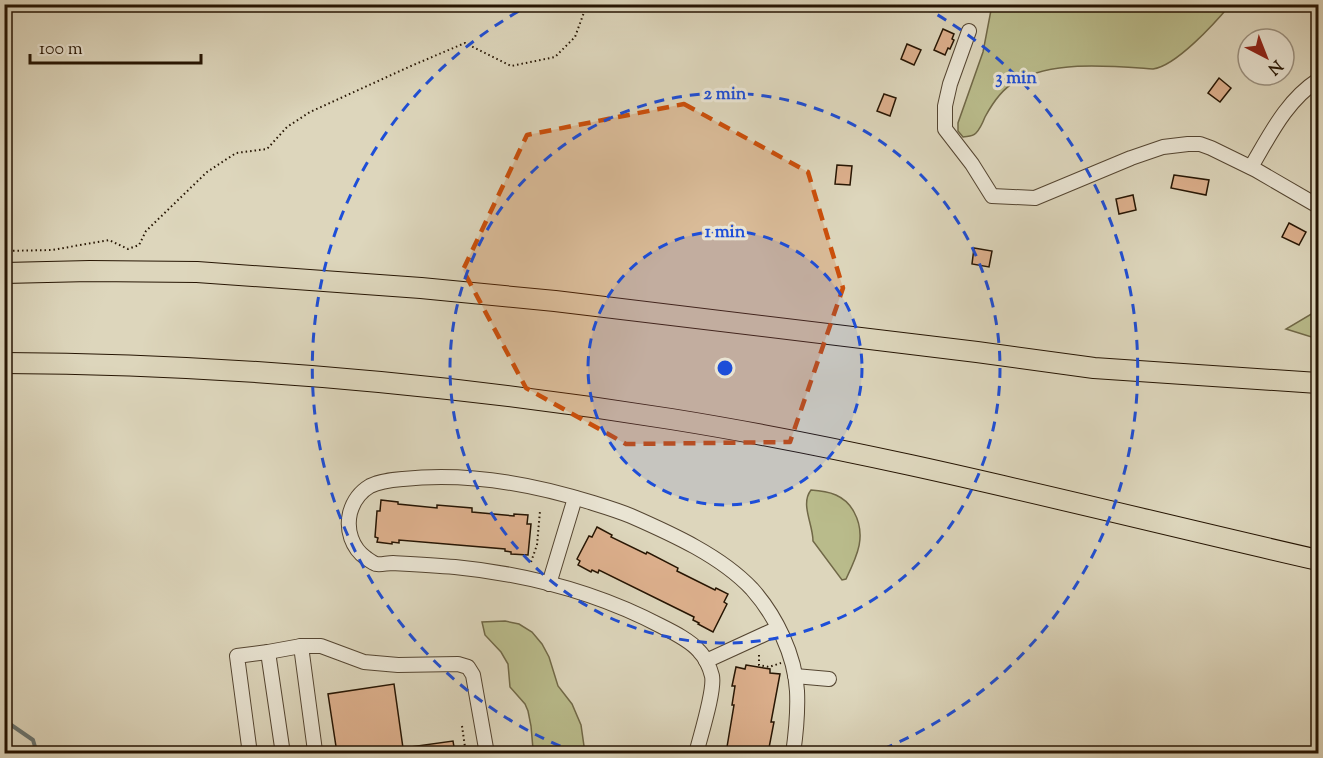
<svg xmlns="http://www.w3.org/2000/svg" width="1323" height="758" font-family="'Sorts Mill Goudy',serif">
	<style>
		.green { fill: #b9bb8b; stroke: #706847; stroke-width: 1.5 }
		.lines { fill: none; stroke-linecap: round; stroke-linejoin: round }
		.stream { stroke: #6b7672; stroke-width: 4 }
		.building { fill: #ddb08d; stroke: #261503; stroke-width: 1.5 }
		.minor-casing { stroke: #544531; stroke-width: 16 }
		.highway-casing { stroke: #261503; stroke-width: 22 }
		.path { stroke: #261503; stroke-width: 2; stroke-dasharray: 1.5 3; stroke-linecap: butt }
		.minor { stroke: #e9e4d3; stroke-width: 14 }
		.highway { stroke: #ddd6bc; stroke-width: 20 }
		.marked { fill: #cb4f0b; fill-opacity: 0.2; stroke: #cb4f0b; stroke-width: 4.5; stroke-dasharray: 12 8; stroke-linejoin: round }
		.ring { fill: none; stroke: #1d4ed8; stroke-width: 3; stroke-dasharray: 10 8 }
		.centre { fill: #1d4ed8; stroke: #e9e4d3; stroke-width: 3 }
		.ring-label { font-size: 18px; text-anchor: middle; font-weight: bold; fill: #1d4ed8; stroke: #e9e4d3; stroke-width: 6; stroke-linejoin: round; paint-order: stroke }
	</style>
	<rect width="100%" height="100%" fill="#ddd6bc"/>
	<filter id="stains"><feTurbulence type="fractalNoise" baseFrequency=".00333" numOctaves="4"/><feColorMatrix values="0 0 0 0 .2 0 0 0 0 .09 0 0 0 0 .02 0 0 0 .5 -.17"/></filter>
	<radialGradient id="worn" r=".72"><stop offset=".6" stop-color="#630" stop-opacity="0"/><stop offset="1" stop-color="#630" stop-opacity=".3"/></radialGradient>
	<g class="green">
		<path d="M 992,5 L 992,4 L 1230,5 C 1215,23 1176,66 1153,69 C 1110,66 1054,60 1015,82 C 1002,89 992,104 985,117 C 983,122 980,129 976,133 C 972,137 968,136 963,137 L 958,131 L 958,123 L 983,52 Z"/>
		<polygon points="1318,310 1318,339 1286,329"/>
		<path d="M 811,490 C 829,491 845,495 854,512 C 867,536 857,556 846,579 L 842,580 L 813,541 C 813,524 800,504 811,490 Z"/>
		<polygon points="505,621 519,624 532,632 542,644 549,657 558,686 572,704 581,725 585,753 535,753 533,749 531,726 528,711 525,704 510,687 508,664 501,652 485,635 482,622"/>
	</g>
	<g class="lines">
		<polyline class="stream" points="4,720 33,740 36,750 41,754"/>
	</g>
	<g class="building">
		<polygon points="943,29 954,34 952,39 954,40 950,49 948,48 945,55 934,50"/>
		<polygon points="907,44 921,50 914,65 901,59"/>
		<polygon points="1219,78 1231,88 1220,102 1208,93"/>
		<polygon points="884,94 896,98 890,116 877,111"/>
		<polygon points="837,165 852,166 850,185 835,184"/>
		<polygon points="1174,175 1209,180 1206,195 1171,188"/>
		<polygon points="1133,195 1136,210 1119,214 1116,199"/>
		<polygon points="1289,223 1306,232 1299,245 1282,237"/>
		<polygon points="974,248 992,251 989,267 972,264"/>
		<polygon points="381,500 398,502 398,504 437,508 437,505 472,508 472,512 514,516 514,514 528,515 527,524 531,524 528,555 511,554 511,552 505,551 505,549 399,540 399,543 392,542 392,544 377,542 378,538 375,537 377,511 380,511"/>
		<polygon points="597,527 612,535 611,537 646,554 647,552 678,568 677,571 715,590 716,588 728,594 724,602 727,604 713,632 698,624 699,623 693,620 694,617 599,570 598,573 592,570 591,572 578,565 580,561 577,559 589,536 592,537"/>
		<polygon points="746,665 770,669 770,673 780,674 771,722 774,722 768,753 726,753 734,705 732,705 735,686 732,686 736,667 745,669"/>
		<polygon points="394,684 403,748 453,741 455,753 337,753 328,694"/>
	</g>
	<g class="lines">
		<g class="minor-casing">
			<g id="minor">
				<polyline points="969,31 950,84 945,106 945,129 972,164 992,196 1035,198 1131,158 1163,147 1188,144 1200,144 1211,148 1256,170 1318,206"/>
				<path d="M 1251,167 C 1270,135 1286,101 1318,80"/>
				<polyline points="549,584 575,498"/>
				<polyline points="301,646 315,751 313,754"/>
				<polyline points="268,652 283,754"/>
				<polyline points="706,661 778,628"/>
				<polyline points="795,676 829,679"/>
				<polyline points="250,754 237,656 268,652 301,646 321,646 364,662 398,665 458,664 468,667 473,675 487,754"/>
				<path d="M 696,754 C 700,737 715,691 712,676 C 710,668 705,657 699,651 C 691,641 673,632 661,626 C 598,593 526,574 455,567 C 434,565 413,564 393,563 C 387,563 381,565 376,564 C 373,563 369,560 366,558 C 352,548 346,530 350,513 C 353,502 360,492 370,486 C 380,481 392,480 403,479 C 467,472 533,484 593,503 C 606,507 619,511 631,516 C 672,534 721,556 752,589 C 776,616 795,655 797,691 C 798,712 796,733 793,754"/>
			</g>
		</g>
		<g class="highway-casing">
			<g id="highway">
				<polyline points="4,273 90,271 197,272 421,288 555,301 977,352 1094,368 1318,383"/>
				<path d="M 4,363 C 228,364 450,384 671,419 C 889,454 1103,511 1318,560"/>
			</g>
		</g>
		<g class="path">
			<polyline points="4,251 52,250 109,240 128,249 139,245 146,231 207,172 236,153 267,149 287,127 310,112 411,66 465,43 511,66 555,57 575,37 587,4"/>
			<polyline points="531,562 537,545 540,511"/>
			<polyline points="759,655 759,665 769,667 781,663"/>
			<polyline points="462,726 466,754"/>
		</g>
		<use href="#minor" class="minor"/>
		<use href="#highway" class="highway"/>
	</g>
	<path class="marked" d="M 684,104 L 808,172 L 843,288 L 790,442 L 626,444 L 526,388 L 463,270 L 527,135 Z"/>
	<circle cx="725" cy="368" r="137" fill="#1d4ed8" fill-opacity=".12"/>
	<g class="ring">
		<circle cx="725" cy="368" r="137"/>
		<circle cx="725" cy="368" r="275"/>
		<path d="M577 753A412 412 0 0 1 528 6M922 6A412 412 0 0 1 873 753"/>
	</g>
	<circle cx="725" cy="368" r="9" class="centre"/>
	<g class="ring-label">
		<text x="1016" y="83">3 min</text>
		<text x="725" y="99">2 min</text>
		<text x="725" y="237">1 min</text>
	</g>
	<rect width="1323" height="758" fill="none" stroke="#ddd6bc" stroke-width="24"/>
	<rect x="6" y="6" width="1311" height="746" fill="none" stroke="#261503" stroke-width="3"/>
	<rect x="12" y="12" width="1299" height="734" fill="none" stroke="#261503" stroke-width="1.5"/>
	<g transform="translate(1266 57) rotate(138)"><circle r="28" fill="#e9e4d3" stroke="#9b9180" stroke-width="1.5"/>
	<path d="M0-4.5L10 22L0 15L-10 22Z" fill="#8f2418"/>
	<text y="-9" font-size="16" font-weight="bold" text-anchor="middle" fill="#261503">N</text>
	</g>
	<path d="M30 54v9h171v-9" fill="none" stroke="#261503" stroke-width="3"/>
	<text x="39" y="54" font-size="18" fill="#261503" stroke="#e9e4d3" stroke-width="4.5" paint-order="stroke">100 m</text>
	<rect width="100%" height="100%" filter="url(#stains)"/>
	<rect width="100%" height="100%" fill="url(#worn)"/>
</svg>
